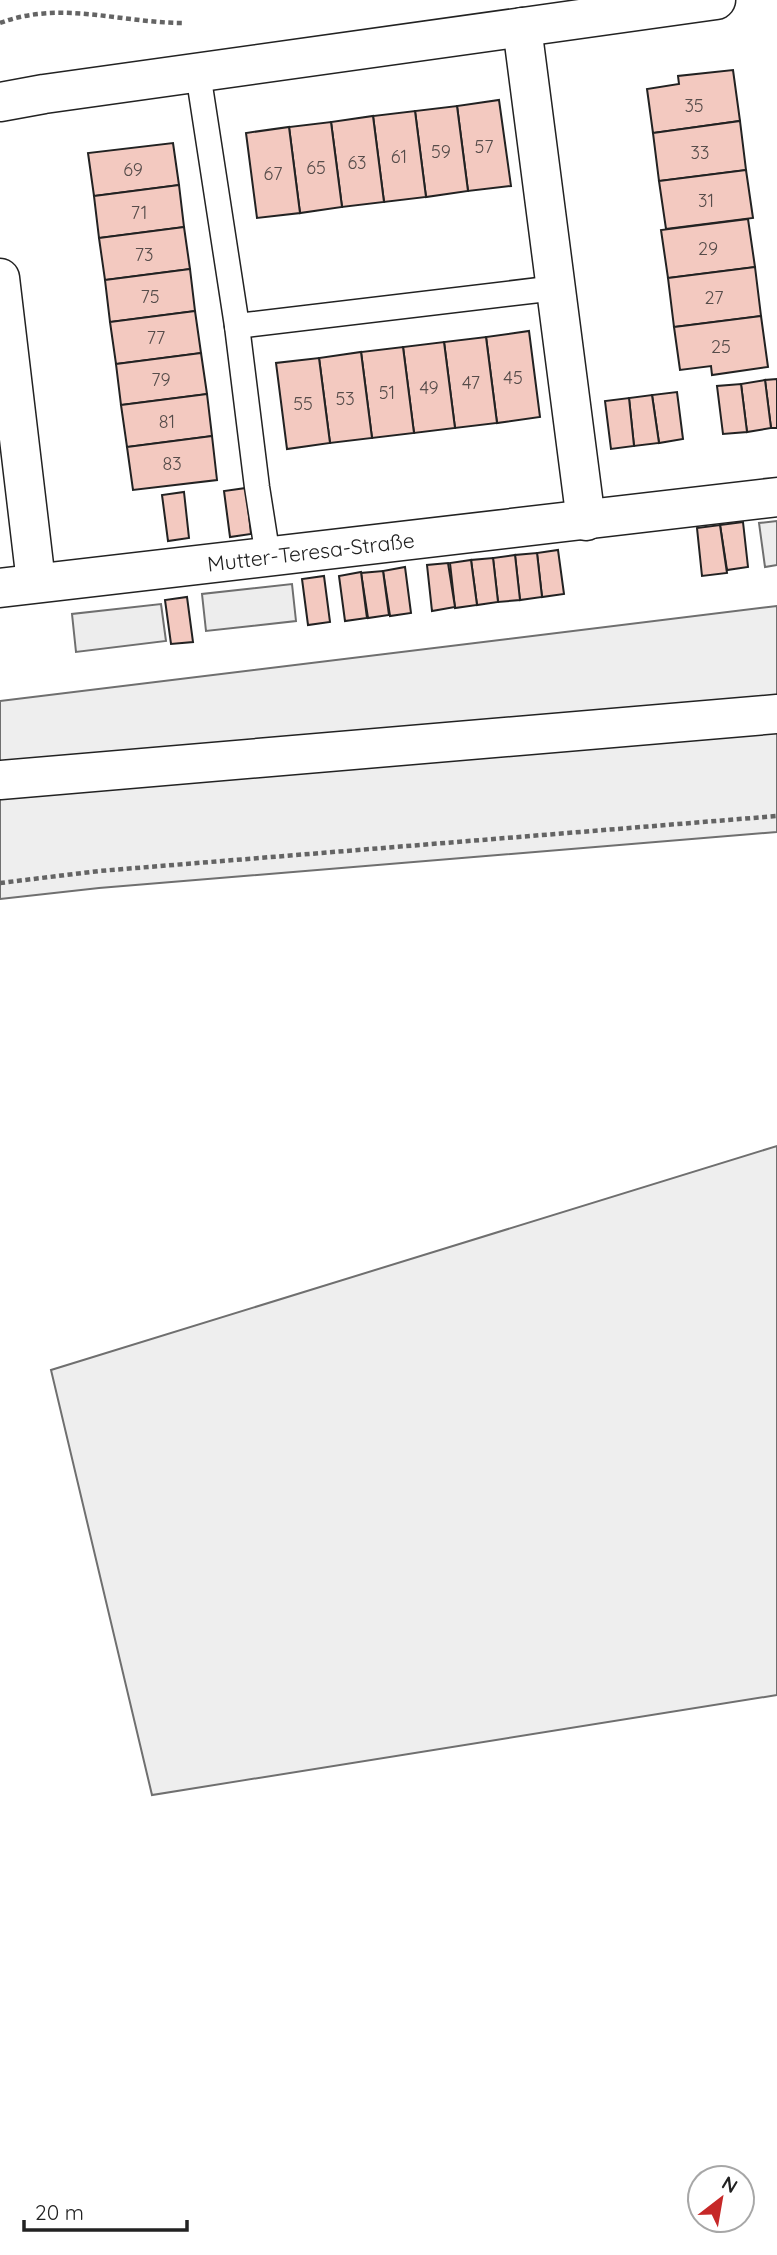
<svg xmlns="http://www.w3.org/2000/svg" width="777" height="2255" font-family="Quicksand,sans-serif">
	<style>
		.green { fill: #eee; stroke: #6f6f6f; stroke-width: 2 }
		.parking { fill: #ededed; stroke: #6f6f6f; stroke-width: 2 }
		.building { fill: #f3c9c0; stroke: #222; stroke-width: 2 }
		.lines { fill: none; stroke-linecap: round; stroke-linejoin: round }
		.service-casing { stroke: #222; stroke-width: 27 }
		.minor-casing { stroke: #222; stroke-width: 41 }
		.secondary-casing { stroke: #222; stroke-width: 41 }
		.path { stroke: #646464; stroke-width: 4.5; stroke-dasharray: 5 3.5; stroke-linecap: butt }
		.service { stroke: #fff; stroke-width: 24 }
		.minor { stroke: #fff; stroke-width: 38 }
		.secondary { stroke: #fff; stroke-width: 38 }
		.labels { text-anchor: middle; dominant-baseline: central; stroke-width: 5; stroke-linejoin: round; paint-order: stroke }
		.number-label { font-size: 18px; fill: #564c4a }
		.street-label { font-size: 21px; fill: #222; stroke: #fff }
	</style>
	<rect width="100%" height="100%" fill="#fff"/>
	<g class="green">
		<polygon points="777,606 777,832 99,888 0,899 0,701"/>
		<polygon points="777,1146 777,1695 152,1795 51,1370"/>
	</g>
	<g class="parking">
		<polygon points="777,521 777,565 765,567 759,523"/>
		<polygon points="292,584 296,621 206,631 202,594"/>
		<polygon points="161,604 166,641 76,652 72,614"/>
	</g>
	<g class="building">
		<polygon points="733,70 740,121 653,133 647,89 679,84 678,76"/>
		<polygon points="499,100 511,186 468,191 457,106"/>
		<polygon points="457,106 468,191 426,197 415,111"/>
		<polygon points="415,111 426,197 384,202 373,116"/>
		<polygon points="373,116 384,202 342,207 331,122"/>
		<polygon points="740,121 746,170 659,181 653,133"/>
		<polygon points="331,122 342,207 300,213 289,127"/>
		<polygon points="289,127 300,213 257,218 246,133"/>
		<polygon points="173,143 179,185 94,196 88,153"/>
		<polygon points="746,170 753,218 666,229 659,181"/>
		<polygon points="179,185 184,227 99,238 94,196"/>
		<polygon points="748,219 755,267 668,278 661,230"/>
		<polygon points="184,227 190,269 105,280 99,238"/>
		<polygon points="755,267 761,316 674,327 668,278"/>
		<polygon points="190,269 195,311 110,322 105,280"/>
		<polygon points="195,311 201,353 116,364 110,322"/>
		<polygon points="761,316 768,367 712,375 711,366 680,370 674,327"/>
		<polygon points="529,331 540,417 497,423 486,337"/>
		<polygon points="486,337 497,423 455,428 444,342"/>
		<polygon points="444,342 455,428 414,433 403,347"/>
		<polygon points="403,347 414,433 372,438 361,352"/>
		<polygon points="361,352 372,438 330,443 319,358"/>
		<polygon points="201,353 207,394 121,405 116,364"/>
		<polygon points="319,358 330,443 287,449 276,363"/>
		<polygon points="777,379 777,428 771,428 765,380"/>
		<polygon points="765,380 771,428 747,432 741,384"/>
		<polygon points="741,384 747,432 723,434 717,386"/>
		<polygon points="677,392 683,439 659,443 652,395"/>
		<polygon points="207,394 212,436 127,447 121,405"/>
		<polygon points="652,395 659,443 634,446 629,398"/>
		<polygon points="629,398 634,446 611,449 605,401"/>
		<polygon points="212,436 217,480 133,490 127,447"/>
		<polygon points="246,488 251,534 230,537 224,491"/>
		<polygon points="184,492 189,538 168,541 162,495"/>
		<polygon points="743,522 748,567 727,570 720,525"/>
		<polygon points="720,525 727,573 702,576 697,528"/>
		<polygon points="558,550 564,594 542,597 537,553"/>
		<polygon points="537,553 542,597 520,600 515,555"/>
		<polygon points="515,555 520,600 498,602 493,558"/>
		<polygon points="493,558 498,602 477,605 471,560"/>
		<polygon points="471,560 477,605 455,608 450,563"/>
		<polygon points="448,563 455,607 432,611 427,565"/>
		<polygon points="405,567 411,613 390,616 383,571"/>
		<polygon points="383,571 389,615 368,618 361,573"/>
		<polygon points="361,572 367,618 345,621 339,576"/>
		<polygon points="324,576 330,622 308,625 302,579"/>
		<polygon points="187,597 193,642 171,644 165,600"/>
	</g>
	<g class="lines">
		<g class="service-casing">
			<g id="service">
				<polyline points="198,73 237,326 257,487 268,557"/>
				<polyline points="237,326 556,288"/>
			</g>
		</g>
		<g class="minor-casing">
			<g id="minor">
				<polyline points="522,27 586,521"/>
				<polyline points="0,102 44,94 716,0"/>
				<polyline points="0,278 36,582"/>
				<path id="s1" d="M 0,588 L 777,497"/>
			</g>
		</g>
		<g class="secondary-casing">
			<polyline id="secondary" points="0,780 777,714"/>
		</g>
		<g class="path">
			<path d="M 0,23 C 61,0 120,23 184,23"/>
			<polyline points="0,883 99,871 777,816"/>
		</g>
		<use href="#service" class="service"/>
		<use href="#minor" class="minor"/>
		<use href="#secondary" class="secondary"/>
	</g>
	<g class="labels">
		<g class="number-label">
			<text x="694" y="105">35</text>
			<text x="484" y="146">57</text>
			<text x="441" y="151">59</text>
			<text x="700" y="152">33</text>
			<text x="399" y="156">61</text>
			<text x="357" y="162">63</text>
			<text x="316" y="167">65</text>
			<text x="133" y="169">69</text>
			<text x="273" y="173">67</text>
			<text x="706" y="200">31</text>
			<text x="139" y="212">71</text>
			<text x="708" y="248">29</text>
			<text x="144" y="254">73</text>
			<text x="150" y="296">75</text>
			<text x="714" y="297">27</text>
			<text x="156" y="337">77</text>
			<text x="721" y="346">25</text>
			<text x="513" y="377">45</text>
			<text x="161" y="379">79</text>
			<text x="471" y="382">47</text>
			<text x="429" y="387">49</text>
			<text x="387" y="392">51</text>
			<text x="345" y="398">53</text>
			<text x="303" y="403">55</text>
			<text x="167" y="421">81</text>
			<text x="172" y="463">83</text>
		</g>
		<g class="street-label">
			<text stroke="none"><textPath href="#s1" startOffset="313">Mutter-Teresa-Straße</textPath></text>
		</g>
	</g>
	<g transform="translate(721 2199) rotate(31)"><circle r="33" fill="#ffffff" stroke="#a7a7a7" stroke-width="2"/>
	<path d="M0-5L12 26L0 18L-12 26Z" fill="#c62828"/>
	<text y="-10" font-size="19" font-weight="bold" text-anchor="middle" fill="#222222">N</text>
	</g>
	<path d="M24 2220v10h163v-10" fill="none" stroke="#222222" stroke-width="3.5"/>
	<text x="35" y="2220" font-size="21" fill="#222222" stroke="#ffffff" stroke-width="5" paint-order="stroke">20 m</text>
</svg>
